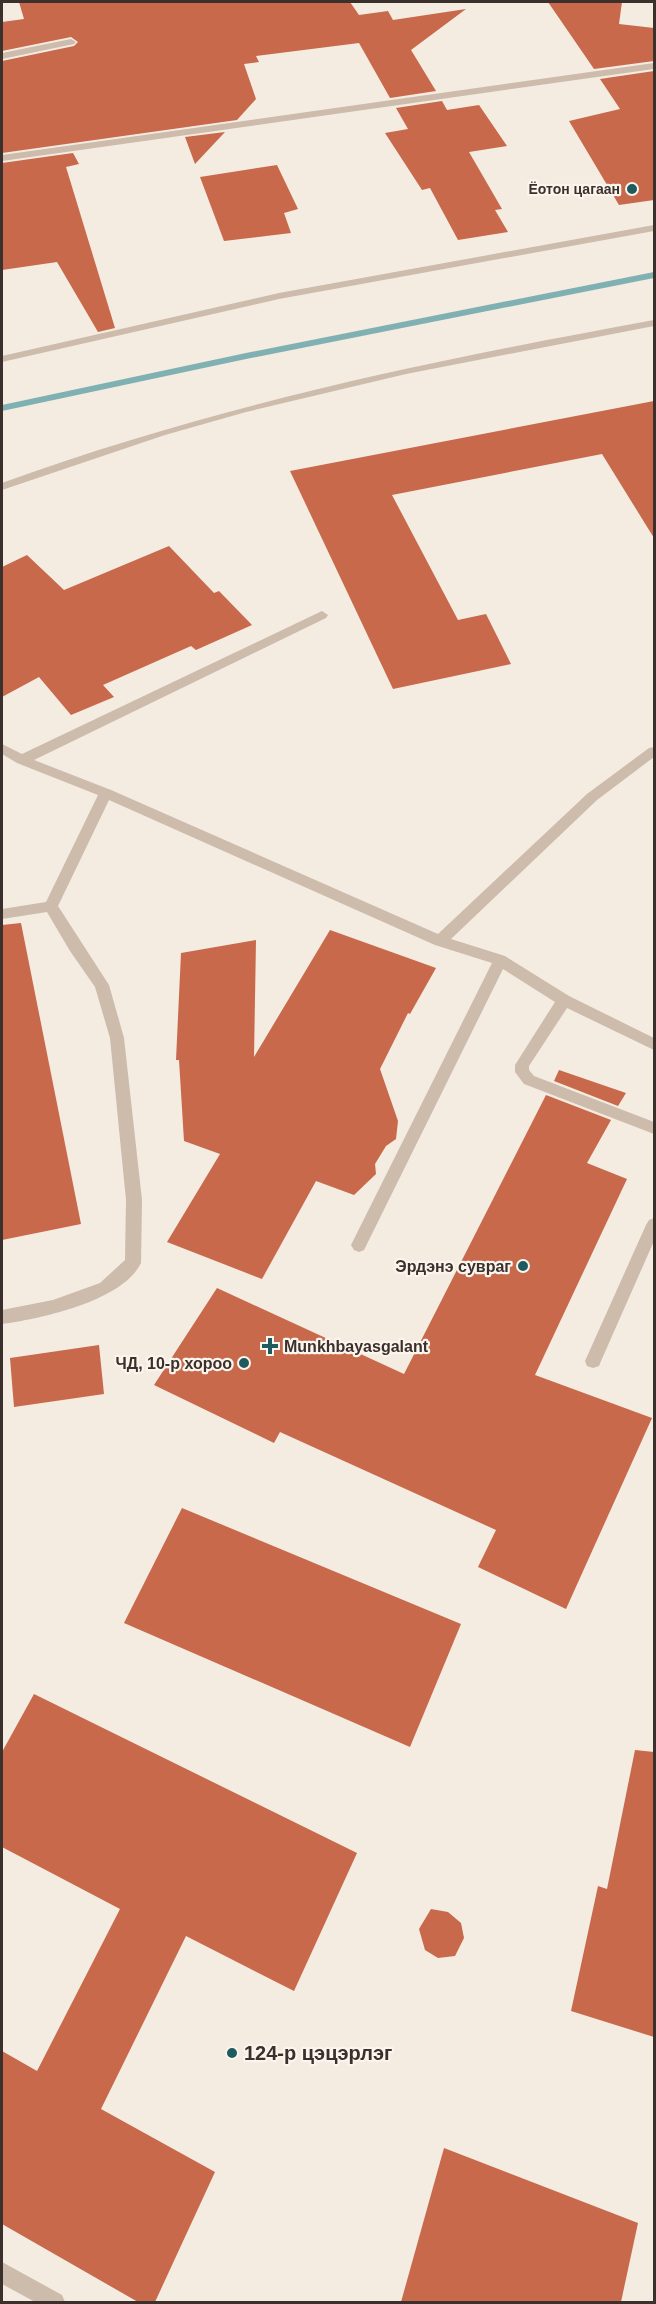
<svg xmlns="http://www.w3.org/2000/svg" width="656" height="2304" font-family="Helvetica,sans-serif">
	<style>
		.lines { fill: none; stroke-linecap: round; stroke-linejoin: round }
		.stream { fill: #7fb0b2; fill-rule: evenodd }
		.building { fill: #c8694b }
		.minor { fill: #cdbbac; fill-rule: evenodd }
		.poi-dot { fill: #1f5a5e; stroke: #fbf5ee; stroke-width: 2 }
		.labels { text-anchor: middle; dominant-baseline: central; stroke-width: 4.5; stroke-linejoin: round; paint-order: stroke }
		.far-poi-label { font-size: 14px; font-weight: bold; fill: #3b302b; stroke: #fbf5ee; text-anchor: end }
		.poi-label { font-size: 16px; font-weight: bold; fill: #3b302b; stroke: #fbf5ee; text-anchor: end }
		.near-poi-label { font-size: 20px; font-weight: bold; fill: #3b302b; stroke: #fbf5ee; text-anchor: start }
	</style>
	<rect width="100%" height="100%" fill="#f4ebe1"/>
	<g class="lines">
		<polygon class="stream" points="654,272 654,278 246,359 2,411 2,405 246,353"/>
	</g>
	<g class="building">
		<polygon points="19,2 350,2 359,15 388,11 393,20 466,9 411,50 436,91 390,98 359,43 256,56 259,62 244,64 256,99 237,120 2,153 2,61 74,46 78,42 71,37 2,51 2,22 24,19"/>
		<polygon points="548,2 622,2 619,24 654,28 654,61 594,69"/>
		<polygon points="654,71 654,200 619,205 569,121 620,109 600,79"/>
		<polygon points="442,101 447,110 479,105 507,146 469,152 502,209 495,210 508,232 458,240 430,188 422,190 385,133 408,129 396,108"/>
		<polygon points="225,132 195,164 185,137"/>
		<polygon points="73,153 79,164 66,167 115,328 98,332 57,262 2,270 2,163"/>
		<polygon points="277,165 298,209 284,213 291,233 224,241 200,177"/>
		<polygon points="654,401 654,538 602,454 392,495 458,620 486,614 511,664 393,689 290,471"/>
		<polygon points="169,546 214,593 219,591 252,625 196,650 191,646 103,685 114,697 71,715 39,677 2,697 2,567 27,555 64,590"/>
		<polygon points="21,923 81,1224 2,1240 2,925"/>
		<polygon points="330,930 436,968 410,1014 408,1013 380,1069 398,1121 396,1139 386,1146 375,1164 376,1174 354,1195 316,1181 262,1279 167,1242 220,1154 184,1141 179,1060 176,1060 181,953 256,940 254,1057"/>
		<polygon points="559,1070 626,1093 618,1106 554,1081"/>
		<polygon points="546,1095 611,1120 587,1163 627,1179 535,1375 652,1418 566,1609 478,1567 496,1530 280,1432 274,1443 154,1385 217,1288 404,1374"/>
		<polygon points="99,1345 104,1394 14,1407 10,1358"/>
		<polygon points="182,1508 461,1624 410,1747 124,1623"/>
		<polygon points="34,1694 357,1853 294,1991 186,1936 101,2109 215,2172 155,2302 138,2302 2,2224 2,2051 37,2071 120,1909 2,1847 2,1752"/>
		<polygon points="635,1750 654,1752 654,2037 571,2011 598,1886 607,1889"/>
		<polygon points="431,1909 448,1912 461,1923 464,1938 455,1956 438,1958 425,1950 419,1929"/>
		<polygon points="444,2148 638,2223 621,2302 401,2302"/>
	</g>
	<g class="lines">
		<g class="minor">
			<polygon points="71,39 76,42 74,44 2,59 2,53"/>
			<polygon points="654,63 654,69 2,161 2,155"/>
			<polygon points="654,225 654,231 279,299 2,362 2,356 279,293"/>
			<path d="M 654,320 L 654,326 L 406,374 L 246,412 L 165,435 L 2,490 L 2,483 C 216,405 430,361 654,320 Z"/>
			<path d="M 322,611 L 328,615 L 326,618 L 34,760 L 111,790 L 438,934 L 587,794 L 649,748 L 654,747 L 654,757 L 597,800 L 451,939 L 505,956 L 569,996 L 654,1038 L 654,1050 L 567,1008 L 529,1066 L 529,1070 L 534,1076 L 654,1122 L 654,1134 L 524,1084 L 515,1072 L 515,1065 L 555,1002 L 503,969 L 364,1250 L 359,1252 L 354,1250 L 351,1245 L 492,963 L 435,945 L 109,800 L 58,906 L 109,985 L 124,1038 L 142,1200 L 141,1263 C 123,1301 40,1319 2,1324 L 2,1310 L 53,1300 L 100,1283 L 125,1260 L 126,1200 L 110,1038 L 95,987 L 70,951 L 47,912 L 2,919 L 2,909 L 46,902 L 98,795 L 17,763 L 2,754 L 2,744 L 22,754 Z"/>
			<polygon points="654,1218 654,1241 601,1361 599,1366 593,1368 587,1366 585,1361 646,1225 649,1220"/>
			<polygon points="2,2262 62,2295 65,2302 35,2302 2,2284"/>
		</g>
	</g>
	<g class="poi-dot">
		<circle cx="632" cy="189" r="6"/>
		<circle cx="523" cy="1266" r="6"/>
		<path d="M267 1337h6v6h6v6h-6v6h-6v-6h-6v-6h6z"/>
		<circle cx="244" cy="1363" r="6"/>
		<circle cx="232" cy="2053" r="6"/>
	</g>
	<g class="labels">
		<g class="far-poi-label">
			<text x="620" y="189">Ёотон цагаан</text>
		</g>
		<g class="poi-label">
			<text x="511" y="1266">Эрдэнэ сувраг</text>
			<text x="284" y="1346" text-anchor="start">Munkhbayasgalant</text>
			<text x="232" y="1363">ЧД, 10-р хороо</text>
		</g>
		<g class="near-poi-label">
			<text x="244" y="2053">124-р цэцэрлэг</text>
		</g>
	</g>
	<rect width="656" height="2304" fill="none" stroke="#3b302b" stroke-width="6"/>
</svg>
